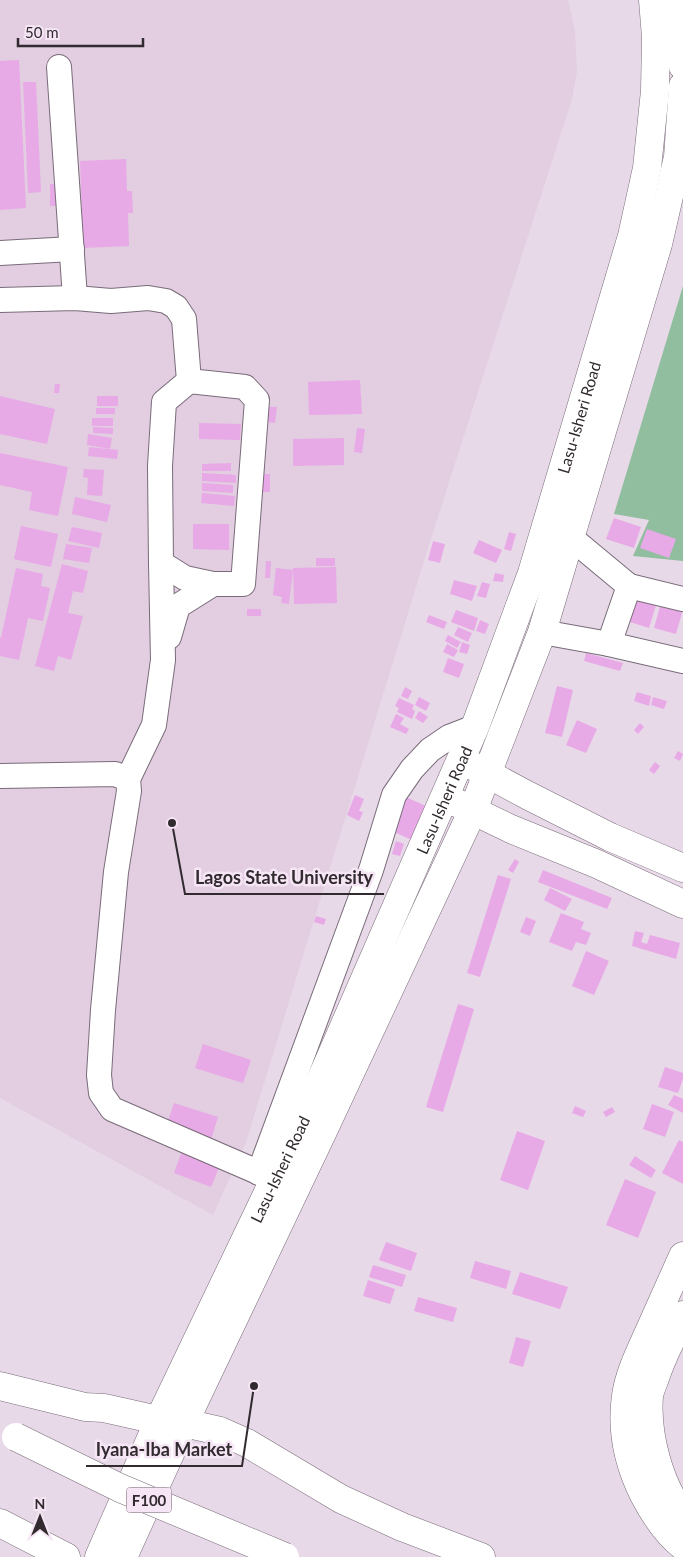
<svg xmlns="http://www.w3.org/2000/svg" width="683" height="1557" font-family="Lato,sans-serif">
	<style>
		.built { fill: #e2cde1 }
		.green { fill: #90be9f }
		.building { fill: #e8a9e7 }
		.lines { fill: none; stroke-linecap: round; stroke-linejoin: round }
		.minor-casing { stroke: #796c79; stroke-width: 26 }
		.major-casing { stroke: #796c79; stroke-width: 29 }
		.highway-casing { stroke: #796c79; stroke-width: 29 }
		.minor { stroke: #fff; stroke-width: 24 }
		.major { stroke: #fff; stroke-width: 28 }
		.highway { stroke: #fff; stroke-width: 28 }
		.highway-bridge-casing { stroke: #796c79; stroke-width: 29; stroke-linecap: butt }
		.highway-bridge { stroke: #fff; stroke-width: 28 }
		.labels { text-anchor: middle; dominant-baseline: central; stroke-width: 5; stroke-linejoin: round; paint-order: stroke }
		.shield { fill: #f6e6f5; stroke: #6c636b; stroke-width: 1 }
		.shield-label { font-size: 15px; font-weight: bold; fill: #312b30 }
		.street-label { font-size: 16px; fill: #312b30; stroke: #f6e6f5 }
		.leader { fill: none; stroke: #312b30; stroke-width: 2 }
		.callout-dot { fill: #312b30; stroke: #f6e6f5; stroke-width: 2 }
		.callout-label { font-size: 18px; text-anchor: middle; font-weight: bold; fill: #312b30; stroke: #f6e6f5; stroke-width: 5; stroke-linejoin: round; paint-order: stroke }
	</style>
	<rect width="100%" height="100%" fill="#e8d9e8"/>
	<polygon class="built" points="0,0 568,0 575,31 577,71 572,99 428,548 246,1142 213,1215 0,1098"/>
	<polygon class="green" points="683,286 683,561 633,556 649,520 614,514"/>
	<g class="building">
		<polygon points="19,60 26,208 0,210 0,61"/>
		<polygon points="23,82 36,82 41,192 28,193"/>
		<polygon points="126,159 127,191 132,191 133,213 128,213 129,246 83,248 80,161"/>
		<rect x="50" y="184" width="11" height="22"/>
		<polygon points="360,380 362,414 309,415 308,382"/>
		<polygon points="55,384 60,384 59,393 54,393"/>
		<polygon points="0,396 55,409 47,444 0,434"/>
		<rect x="97" y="396" width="21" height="10"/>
		<polygon points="269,407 277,407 275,423 267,422"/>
		<rect x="96" y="408" width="19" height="6"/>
		<rect x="92" y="418" width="21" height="8"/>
		<polygon points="199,423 241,424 240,440 199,439"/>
		<polygon points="93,427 113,428 113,434 93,433"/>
		<polygon points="357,428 365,429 362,453 354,452"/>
		<polygon points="88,434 112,438 110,449 87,445"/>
		<polygon points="344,438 344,465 293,466 293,439"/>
		<polygon points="89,447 118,450 117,459 88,456"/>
		<polygon points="0,453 68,467 58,516 29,510 32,492 0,485"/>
		<polygon points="231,463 231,471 202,471 202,464"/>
		<polygon points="84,469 104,470 102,496 87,495 88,478 83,477"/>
		<polygon points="202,473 236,475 236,483 202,481"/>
		<polygon points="260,474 270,474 270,492 259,492"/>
		<polygon points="202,483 233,485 233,493 202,491"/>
		<polygon points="202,493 235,496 234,506 201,503"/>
		<polygon points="75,497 111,505 107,522 72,514"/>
		<polygon points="614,518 641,527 634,548 606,539"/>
		<polygon points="193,524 229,524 229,550 193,549"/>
		<polygon points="21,526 58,534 51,567 14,559"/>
		<polygon points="72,527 102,533 99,548 68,541"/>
		<polygon points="647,529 676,539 669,558 640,548"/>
		<polygon points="509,532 516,534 511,551 504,549"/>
		<polygon points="479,540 502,550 496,563 473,553"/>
		<polygon points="433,541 445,544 440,563 428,560"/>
		<polygon points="66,544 92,548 89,563 63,559"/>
		<rect x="316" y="558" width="19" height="8"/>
		<polygon points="266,561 271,561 270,578 265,578"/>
		<polygon points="62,564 88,571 83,593 73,591 68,613 83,616 71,660 58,656 54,671 35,666"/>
		<polygon points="336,567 337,603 294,604 293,568"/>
		<polygon points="16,568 43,574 41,586 50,588 43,621 28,618 19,660 0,656 0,637 1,638"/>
		<polygon points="276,568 293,570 289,604 281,603 282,597 273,595"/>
		<polygon points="495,573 504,575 503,582 493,581"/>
		<polygon points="454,580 477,586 472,601 450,594"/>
		<polygon points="482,582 490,584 486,598 477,596"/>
		<polygon points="639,593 658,599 649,628 630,622"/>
		<polygon points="662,599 683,609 676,634 654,628"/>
		<rect x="247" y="609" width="14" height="7"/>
		<polygon points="456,610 478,618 474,631 451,622"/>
		<polygon points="429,615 447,622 444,629 426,622"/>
		<polygon points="480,620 489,624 485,634 476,631"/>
		<polygon points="458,627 472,633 468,642 454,635"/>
		<polygon points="448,635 461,642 457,648 445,641"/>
		<polygon points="462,642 470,645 467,654 459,652"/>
		<polygon points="447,644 458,650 454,657 443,652"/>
		<polygon points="586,653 623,663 620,671 584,661"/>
		<polygon points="448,658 464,664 459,678 443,672"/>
		<polygon points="557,686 573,690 562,737 545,733"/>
		<polygon points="405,687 412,691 408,699 401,696"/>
		<polygon points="637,692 651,696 649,706 634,701"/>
		<polygon points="419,697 430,703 426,711 415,705"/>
		<polygon points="653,697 667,701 664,709 651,705"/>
		<polygon points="399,698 414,705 412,709 415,711 412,719 397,712 399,708 395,706"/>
		<polygon points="419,711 428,717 423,723 415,718"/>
		<polygon points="396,714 404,718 400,724 409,729 406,734 390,727"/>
		<polygon points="577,720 597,729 586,753 566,745"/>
		<polygon points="640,723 644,727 638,734 634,730"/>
		<polygon points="678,751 683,754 680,761 674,758"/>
		<polygon points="655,762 660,766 654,774 649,770"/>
		<polygon points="355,795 364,799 359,811 363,812 359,821 347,815"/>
		<polygon points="406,797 428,807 414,841 394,832 399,820 396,818"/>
		<polygon points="396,841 404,844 400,856 392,854"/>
		<polygon points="515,859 519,862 513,873 508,870"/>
		<polygon points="543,870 612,898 607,909 538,882"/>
		<polygon points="498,875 511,879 480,977 467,973"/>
		<polygon points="550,888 572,899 565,911 544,900"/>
		<polygon points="561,913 584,922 581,929 591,933 586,945 576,942 572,951 549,942"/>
		<polygon points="316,916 326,919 324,925 314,922"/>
		<polygon points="526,917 536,921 530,936 520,932"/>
		<polygon points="635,931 644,933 641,942 647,944 650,935 680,943 676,959 632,946"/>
		<polygon points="586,951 609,961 594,995 572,986"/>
		<polygon points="458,1004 474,1009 443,1112 426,1107"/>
		<polygon points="203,1044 251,1060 243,1083 195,1068"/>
		<polygon points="665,1067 683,1073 683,1079 678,1093 658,1087"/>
		<polygon points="674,1095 683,1099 683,1113 668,1105"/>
		<polygon points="174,1103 218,1117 211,1140 166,1127"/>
		<polygon points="652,1104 674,1112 665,1137 643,1129"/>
		<polygon points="575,1106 586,1111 583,1117 572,1113"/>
		<polygon points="612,1107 615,1112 606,1117 603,1112"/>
		<polygon points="517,1131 545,1141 528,1190 500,1180"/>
		<polygon points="679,1140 683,1142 683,1184 662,1173"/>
		<polygon points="185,1143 223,1158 211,1187 174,1173"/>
		<polygon points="635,1156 656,1170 651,1178 629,1165"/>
		<polygon points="625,1179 656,1192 638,1238 606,1225"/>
		<polygon points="386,1242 417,1253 411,1271 379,1260"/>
		<polygon points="475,1261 511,1271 506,1289 470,1278"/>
		<polygon points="373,1265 406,1275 402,1287 369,1277"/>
		<polygon points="520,1272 568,1287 560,1309 512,1294"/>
		<polygon points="368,1280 395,1289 390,1304 363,1296"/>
		<polygon points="418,1297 457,1308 453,1322 414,1311"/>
		<polygon points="516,1337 531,1341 523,1367 509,1363"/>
	</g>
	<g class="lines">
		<g class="minor-casing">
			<g id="minor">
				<polyline points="59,67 75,298"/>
				<polyline points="0,253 72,249"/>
				<polyline points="0,300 75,298 111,301 148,298 166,301 176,307 184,319 189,381 245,387 257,400 243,584 213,584 185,578 161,563 160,466 164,402 189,381"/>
				<polyline points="629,586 683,599"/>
				<polyline points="542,632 609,644 629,586 570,537"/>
				<polyline points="169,637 178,606 213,584"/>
				<polyline points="609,644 683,661"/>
				<polyline points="0,776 115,774 128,779 129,791 116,872 103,1010 99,1075 101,1093 112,1109 274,1179"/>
				<polyline points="128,779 154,725 163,660 161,563"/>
				<polyline points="259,1173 371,870 394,795 412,769 430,750 449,737 475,727"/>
			</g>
		</g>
		<g class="major-casing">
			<g id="major">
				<polyline points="680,0 683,66"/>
				<polyline points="473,766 527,795 610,837 683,868"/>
				<polyline points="457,803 511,829 597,864 683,904"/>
				<path d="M 683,1256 C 672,1281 660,1307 649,1332 C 640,1352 629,1374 626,1396 C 621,1430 629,1465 644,1495 C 654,1514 666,1533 683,1546"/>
				<path d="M 683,1315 C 673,1336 662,1356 655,1378 C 653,1383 650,1390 649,1396 C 646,1433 659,1486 683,1514"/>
				<polyline points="0,1386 85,1407 104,1408 171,1423 184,1423 220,1431 247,1443 341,1499 402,1527 481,1557"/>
				<path id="s1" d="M 99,1557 L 159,1420 L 308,1109 L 475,727 L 532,573 L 632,236 L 647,168 L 655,91 L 656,37 L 653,0"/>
				<polyline points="123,1557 184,1423 323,1131 473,810 542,632 658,244 678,157 683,86"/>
			</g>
		</g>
		<g class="highway-casing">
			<polyline id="highway" points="0,1523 66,1557"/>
		</g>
		<use href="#minor" class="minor"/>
		<use href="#major" class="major"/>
		<use href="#highway" class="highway"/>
		<g class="highway-bridge-casing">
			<polyline id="highway-bridge" points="16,1437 120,1488 285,1557"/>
		</g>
		<use href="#highway-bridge" class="highway-bridge"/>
	</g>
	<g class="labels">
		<rect class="shield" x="126.5" y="1487.5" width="45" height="25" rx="4"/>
		<g class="shield-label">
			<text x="149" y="1500">F100</text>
		</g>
		<g class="street-label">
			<text stroke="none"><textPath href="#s1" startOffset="1238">Lasu-Isheri Road</textPath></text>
			<text stroke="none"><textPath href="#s1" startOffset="832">Lasu-Isheri Road</textPath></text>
			<text stroke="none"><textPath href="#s1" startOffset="428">Lasu-Isheri Road</textPath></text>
		</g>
	</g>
	<path class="leader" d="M172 823L185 894H384M254 1386L242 1466H86"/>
	<g class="callout-dot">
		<circle cx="172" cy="823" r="5"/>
		<circle cx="254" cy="1386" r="5"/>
	</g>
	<g class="callout-label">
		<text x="284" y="884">Lagos State University</text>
		<text x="164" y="1456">Iyana-Iba Market</text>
	</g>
	<g transform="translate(40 1517)" stroke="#f6e6f5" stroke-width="4" paint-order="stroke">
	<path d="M0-4L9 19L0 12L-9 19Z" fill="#312b30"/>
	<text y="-8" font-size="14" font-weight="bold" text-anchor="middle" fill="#312b30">N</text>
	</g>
	<path d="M18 38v8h125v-8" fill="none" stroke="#312b30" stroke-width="2.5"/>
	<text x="25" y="38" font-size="15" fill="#312b30" stroke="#f6e6f5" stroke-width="4" paint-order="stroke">50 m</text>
</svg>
